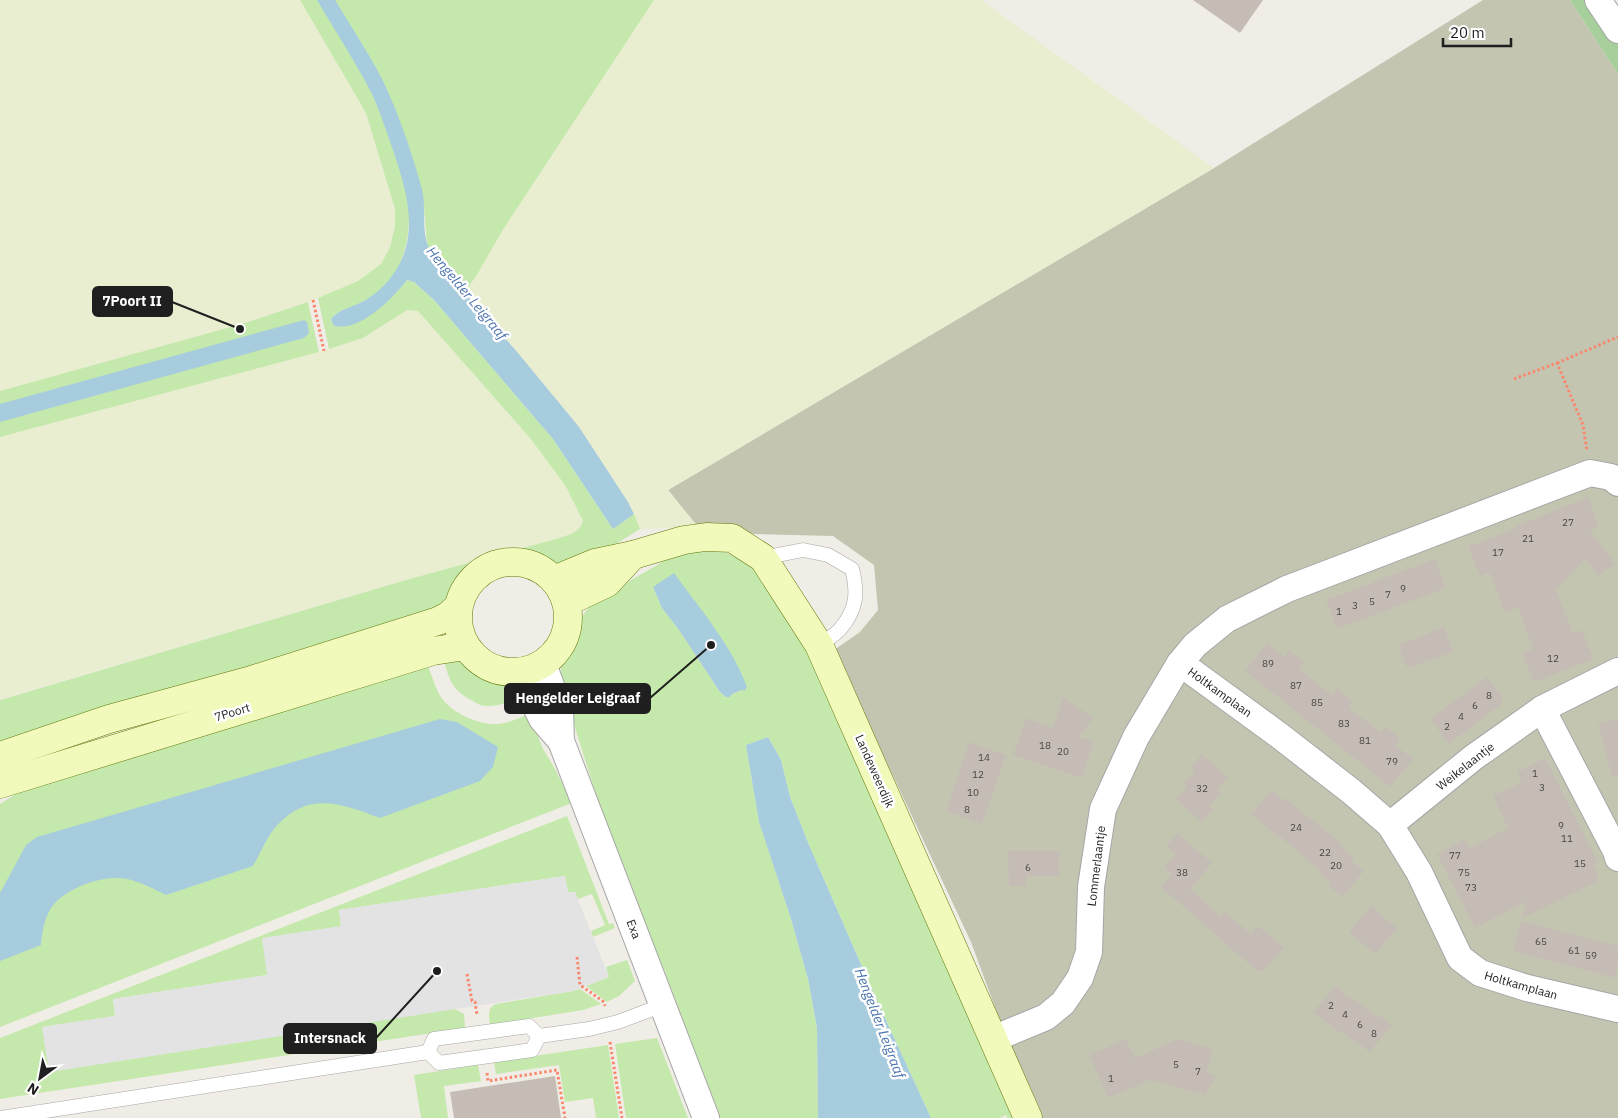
<svg xmlns="http://www.w3.org/2000/svg" width="1618" height="1118" font-family="'IBM Plex Sans',sans-serif">
	<style>
		.construction { fill: #c3c5b1 }
		.farmland { fill: #eaeed1 }
		.grass { fill: #c5e9ac; fill-rule: evenodd }
		.forest { fill: #a6cf9b }
		.parking { fill: #e3e3e3 }
		.water { fill: #a7ccdd }
		.building { fill: #c5bdb5 }
		.lines { fill: none; stroke-linecap: round; stroke-linejoin: round }
		.lane-casing { stroke: #a6a6a6; stroke-width: 15 }
		.street-casing { stroke: #a6a6a6; stroke-width: 28 }
		.secondary-casing { stroke: #617706; stroke-width: 29 }
		.path { stroke: #f9886e; stroke-width: 3; stroke-dasharray: 2.5 2.5; stroke-linecap: butt }
		.lane { stroke: #fff; stroke-width: 14 }
		.street { stroke: #fff; stroke-width: 26 }
		.secondary { stroke: #f1f9bb; stroke-width: 28 }
		.labels { text-anchor: middle; dominant-baseline: central; stroke-width: 5; stroke-linejoin: round; paint-order: stroke }
		.number-label { font-size: 10px; fill: #484644 }
		.street-label { font-size: 12px; fill: #1f1f1f; stroke: #fff }
		.water-label { font-size: 14px; font-style: italic; fill: #4c75af; stroke: #fff }
		.leader { fill: none; stroke: #1f1f1f; stroke-width: 2 }
		.callout-dot { fill: #1f1f1f; stroke: #fff; stroke-width: 2 }
		.callout { fill: #1f1f1f; stroke: #1f1f1f; stroke-width: 2 }
		.callout-label { font-size: 14px; text-anchor: middle; font-weight: bold; fill: #fff }
	</style>
	<rect width="100%" height="100%" fill="#f0ede6"/>
	<polygon class="construction" points="1483,0 1570,0 1618,74 1618,1118 1039,1118 1021,1078 971,942 834,650 860,632 878,610 874,565 833,536 754,534 698,527 668,490 1214,168"/>
	<g class="farmland">
		<polygon points="0,0 300,0 366,113 395,209 395,226 390,247 382,264 358,281 308,302 245,323 0,391"/>
		<polygon points="654,0 981,0 1214,168 668,490 698,527 640,529 628,502 579,427 518,353 465,292 478,273 504,228"/>
		<polygon points="407,309 418,311 530,438 565,485 583,521 582,527 575,532 556,539 406,580 0,699 0,437 329,349 363,338"/>
	</g>
	<g class="grass">
		<path d="M 300,0 L 654,0 L 504,228 L 478,273 L 465,292 L 427,246 L 424,207 L 409,208 C 410,250 400,282 361,303 C 350,308 339,309 331,319 L 334,326 C 359,331 392,298 407,280 L 414,282 L 434,300 L 553,439 L 613,529 L 634,514 L 640,529 L 605,551 L 556,564 L 520,555 L 506,555 L 490,559 L 481,563 L 469,572 L 453,597 L 441,608 L 0,753 L 0,700 L 406,580 L 556,539 C 567,535 580,533 583,521 L 565,485 L 530,438 L 418,311 L 407,310 L 363,338 L 329,349 L 318,298 L 358,281 L 381,264 L 390,247 L 395,226 L 395,209 L 366,113 Z"/>
		<polygon points="308,302 319,352 0,437 0,391 245,323"/>
		<path d="M 710,549 L 722,551 L 738,558 L 756,571 L 814,661 L 1018,1118 L 1007,1118 L 1006,1115 L 1000,1118 L 931,1118 L 873,992 L 809,845 L 790,797 L 781,760 L 768,737 L 746,745 L 759,822 L 791,919 L 808,979 L 817,1028 L 818,1118 L 720,1118 L 666,975 L 605,823 L 559,677 L 566,649 L 576,624 L 593,602 L 671,557 L 692,551 ZM 653,587 L 742,690 L 732,694 L 730,697 L 726,697 L 720,692 L 679,630 L 662,608 Z"/>
		<path d="M 443,658 C 467,657 509,677 522,698 C 511,701 499,706 488,706 C 482,706 477,704 473,701 C 452,691 449,679 443,658 Z"/>
		<path d="M 427,664 C 432,675 436,691 443,700 C 455,714 477,724 495,724 C 507,724 519,718 529,714 L 543,749 L 554,767 L 572,803 L 0,1027 L 0,804 L 33,783 Z"/>
		<polygon points="567,816 609,924 613,923 615,928 593,937 591,931 605,925 592,894 578,899 575,892 568,893 565,876 339,910 341,926 267,975 113,999 115,1016 42,1027 455,1009 464,1014 465,1028 0,1099 0,1038"/>
		<polygon points="627,960 635,981 619,996 607,1002 586,986 609,977 606,967"/>
		<path d="M 580,989 L 601,1004 L 583,1010 L 490,1025 C 489,1016 487,1008 496,1004 L 573,991 Z"/>
		<polygon points="657,1038 688,1118 626,1118 615,1044"/>
		<polygon points="608,1045 619,1118 596,1118 593,1098 565,1102 559,1065 496,1074 494,1062"/>
		<polygon points="478,1065 481,1081 444,1086 448,1118 421,1118 414,1075"/>
	</g>
	<polygon class="forest" points="1570,0 1592,0 1618,40 1618,74"/>
	<polygon class="parking" points="565,876 568,892 575,892 609,977 573,991 49,1072 42,1027 115,1016 113,999 267,975 262,938 341,926 339,910"/>
	<g class="water">
		<path d="M 317,0 L 335,0 C 350,25 366,49 380,75 C 397,108 412,153 422,189 C 427,210 420,234 431,252 L 518,353 L 579,427 L 628,502 L 634,514 L 613,529 L 553,439 L 434,300 L 414,282 L 407,280 C 392,299 360,332 334,326 L 331,319 C 338,310 349,308 360,303 C 373,297 386,285 394,273 C 420,236 407,192 394,153 C 387,133 380,111 371,92 C 355,61 335,31 317,0 Z"/>
		<polygon points="304,320 307,322 309,333 304,338 0,422 0,404"/>
		<path d="M 674,573 C 700,609 731,644 747,687 L 744,691 L 742,690 L 732,694 L 730,697 L 726,697 L 720,692 L 679,630 L 662,608 L 653,587 Z"/>
		<path d="M 440,719 L 457,722 L 498,747 L 493,767 L 480,781 L 380,818 C 340,803 307,790 274,829 C 266,839 260,854 253,866 L 166,895 C 154,889 141,882 127,879 C 103,874 65,888 51,908 C 44,920 42,932 41,945 L 0,961 L 0,893 L 26,845 L 37,837 Z"/>
		<polygon points="768,737 781,760 790,797 809,845 873,992 931,1118 818,1118 817,1028 808,979 791,919 759,822 746,745"/>
	</g>
	<g class="building">
		<polygon points="1193,0 1263,0 1240,33"/>
		<polygon points="1588,497 1599,527 1590,530 1615,564 1598,576 1590,564 1589,565 1585,559 1556,590 1573,633 1582,630 1594,659 1534,682 1522,653 1533,649 1518,607 1505,613 1489,572 1480,576 1468,547 1516,528 1516,526"/>
		<polygon points="1435,559 1446,588 1337,629 1326,600"/>
		<polygon points="1444,627 1453,652 1407,668 1398,645"/>
		<polygon points="1267,643 1284,657 1289,650 1297,656 1305,663 1299,669 1332,695 1337,688 1353,701 1348,707 1380,732 1385,726 1401,739 1395,745 1413,759 1390,787 1245,671"/>
		<polygon points="1487,677 1502,697 1502,704 1449,744 1430,719"/>
		<polygon points="1063,697 1093,718 1079,737 1094,742 1082,778 1013,755 1026,718 1053,728"/>
		<polygon points="1618,719 1618,776 1612,777 1598,724"/>
		<polygon points="969,742 1006,755 982,824 946,811"/>
		<polygon points="1202,754 1228,777 1217,790 1221,793 1209,806 1213,809 1202,822 1176,799 1187,786 1184,783 1195,770 1191,767"/>
		<polygon points="1545,758 1598,862 1593,864 1598,874 1598,881 1521,919 1526,902 1475,928 1437,854 1465,839 1470,848 1508,828 1493,796 1522,782 1517,772"/>
		<polygon points="1272,790 1285,801 1286,799 1300,810 1342,844 1341,846 1354,858 1351,860 1364,871 1342,897 1329,886 1331,883 1318,872 1320,871 1278,835 1277,836 1251,814"/>
		<polygon points="1178,833 1212,863 1190,889 1220,916 1224,911 1251,934 1258,926 1284,948 1264,971 1257,971 1161,887 1172,874 1164,867 1175,854 1166,846"/>
		<polygon points="1008,851 1059,851 1059,876 1026,876 1026,886 1009,886"/>
		<polygon points="1371,906 1397,928 1375,954 1349,932"/>
		<polygon points="1521,921 1618,946 1618,965 1615,978 1513,951"/>
		<polygon points="1336,986 1349,998 1350,996 1377,1017 1379,1015 1392,1026 1369,1052 1356,1041 1355,1042 1342,1031 1340,1033 1313,1012"/>
		<polygon points="1126,1039 1135,1058 1178,1039 1213,1049 1206,1073 1216,1076 1205,1095 1150,1080 1108,1098 1089,1055"/>
		<polygon points="555,1076 561,1118 454,1118 450,1092"/>
	</g>
	<g class="lines">
		<g class="lane-casing">
			<g id="lane">
				<path d="M 763,558 L 803,550 L 828,555 L 852,569 C 858,592 857,609 841,628 C 836,635 826,640 819,645"/>
				<polyline points="539,1036 589,1029 618,1022 663,1005"/>
				<polyline points="428,1052 439,1063 532,1050 539,1036"/>
				<polyline points="428,1052 434,1039 529,1026 539,1036"/>
				<polyline points="0,1118 428,1052"/>
			</g>
		</g>
		<g class="street-casing">
			<g id="street">
				<polyline points="1598,0 1618,30"/>
				<polyline points="1180,663 1280,736 1352,792 1390,825 1419,872 1460,958 1480,973 1527,988 1618,1009"/>
				<polyline points="543,664 560,710 561,741 706,1118"/>
				<polyline points="519,673 542,719 561,741"/>
				<polyline points="1542,709 1616,851 1618,858"/>
				<polyline points="1390,825 1474,757 1542,709 1618,671"/>
				<polyline points="993,1039 1046,1017 1063,1003 1080,978 1089,952 1091,887 1103,809 1136,737 1180,663 1195,645 1227,619 1287,589 1590,473 1611,477 1618,483"/>
			</g>
		</g>
		<g class="secondary-casing">
			<g id="secondary">
				<circle cx="513" cy="617" r="55"/>
				<polyline points="554,580 595,563 633,555 684,540 706,537 732,538 763,558 819,645 1028,1118"/>
				<polyline points="567,602 607,583 633,555"/>
				<polyline points="0,756 109,719 248,681 438,621 448,616 458,607"/>
				<polyline points="0,784 433,651 465,646"/>
			</g>
		</g>
		<g class="path">
			<polyline points="313,300 324,351"/>
			<polyline points="1557,363 1618,337"/>
			<polyline points="1514,379 1557,363 1583,425 1587,451"/>
			<polyline points="577,957 580,985 604,1002 605,1006"/>
			<polyline points="467,974 472,1001 475,1002 477,1015"/>
			<polyline points="610,1042 622,1118"/>
			<polyline points="487,1073 488,1081 557,1070 565,1118"/>
		</g>
		<use href="#lane" class="lane"/>
		<use href="#street" class="street"/>
		<use href="#secondary" class="secondary"/>
	</g>
	<g class="labels">
		<g class="number-label">
			<text x="1568" y="522">27</text>
			<text x="1528" y="538">21</text>
			<text x="1498" y="552">17</text>
			<text x="1403" y="588">9</text>
			<text x="1388" y="594">7</text>
			<text x="1372" y="601">5</text>
			<text x="1355" y="605">3</text>
			<text x="1339" y="611">1</text>
			<text x="1553" y="658">12</text>
			<text x="1268" y="663">89</text>
			<text x="1296" y="685">87</text>
			<text x="1489" y="695">8</text>
			<text x="1317" y="702">85</text>
			<text x="1475" y="705">6</text>
			<text x="1461" y="716">4</text>
			<text x="1344" y="723">83</text>
			<text x="1447" y="726">2</text>
			<text x="1365" y="740">81</text>
			<text x="1045" y="745">18</text>
			<text x="1063" y="751">20</text>
			<text x="984" y="757">14</text>
			<text x="1392" y="761">79</text>
			<text x="1535" y="773">1</text>
			<text x="978" y="774">12</text>
			<text x="1542" y="787">3</text>
			<text x="1202" y="788">32</text>
			<text x="973" y="792">10</text>
			<text x="967" y="809">8</text>
			<text x="1561" y="825">9</text>
			<text x="1296" y="827">24</text>
			<text x="1567" y="838">11</text>
			<text x="1325" y="852">22</text>
			<text x="1455" y="855">77</text>
			<text x="1580" y="863">15</text>
			<text x="1336" y="865">20</text>
			<text x="1028" y="867">6</text>
			<text x="1182" y="872">38</text>
			<text x="1464" y="872">75</text>
			<text x="1471" y="887">73</text>
			<text x="1541" y="941">65</text>
			<text x="1574" y="950">61</text>
			<text x="1591" y="955">59</text>
			<text x="1331" y="1005">2</text>
			<text x="1345" y="1014">4</text>
			<text x="1360" y="1024">6</text>
			<text x="1374" y="1033">8</text>
			<text x="1176" y="1064">5</text>
			<text x="1198" y="1071">7</text>
			<text x="1111" y="1078">1</text>
		</g>
		<g class="street-label">
			<text transform="translate(1220 692) rotate(36)">Holtkamplaan</text>
			<text transform="translate(232 712) rotate(-17)">7Poort</text>
			<text transform="translate(1465 766) rotate(-38)">Weikelaantje</text>
			<text transform="translate(875 771) rotate(66)">Landeweerdijk</text>
			<text transform="translate(1096 866) rotate(-83)">Lommerlaantje</text>
			<text transform="translate(634 929) rotate(69)">Exa</text>
			<text transform="translate(1521 985) rotate(16)">Holtkamplaan</text>
		</g>
		<g class="water-label">
			<text transform="translate(467 293) rotate(50)">Hengelder Leigraaf</text>
			<text transform="translate(880 1023) rotate(69)">Hengelder Leigraaf</text>
		</g>
	</g>
	<path class="leader" d="M240 329L172 302M711 645L650 698M437 971L376 1038"/>
	<g class="callout-dot">
		<circle cx="240" cy="329" r="5"/>
		<circle cx="711" cy="645" r="5"/>
		<circle cx="437" cy="971" r="5"/>
	</g>
	<g class="callout">
		<rect x="93" y="287" width="79" height="29" rx="5"/>
		<rect x="505" y="684" width="145" height="29" rx="5"/>
		<rect x="284" y="1024" width="92" height="29" rx="5"/>
	</g>
	<g class="callout-label">
		<text x="132" y="306">7Poort II</text>
		<text x="578" y="703">Hengelder Leigraaf</text>
		<text x="330" y="1043">Intersnack</text>
	</g>
	<g transform="translate(40 1078) rotate(212)" stroke="#ffffff" stroke-width="4" paint-order="stroke">
	<path d="M0-4L9 19L0 12L-9 19Z" fill="#1f1f1f"/>
	<text y="-8" font-size="14" font-weight="bold" text-anchor="middle" fill="#1f1f1f">N</text>
	</g>
	<path d="M1443 38v8h68v-8" fill="none" stroke="#1f1f1f" stroke-width="2.5"/>
	<text x="1450" y="38" font-size="15" fill="#1f1f1f" stroke="#ffffff" stroke-width="4" paint-order="stroke">20 m</text>
</svg>
